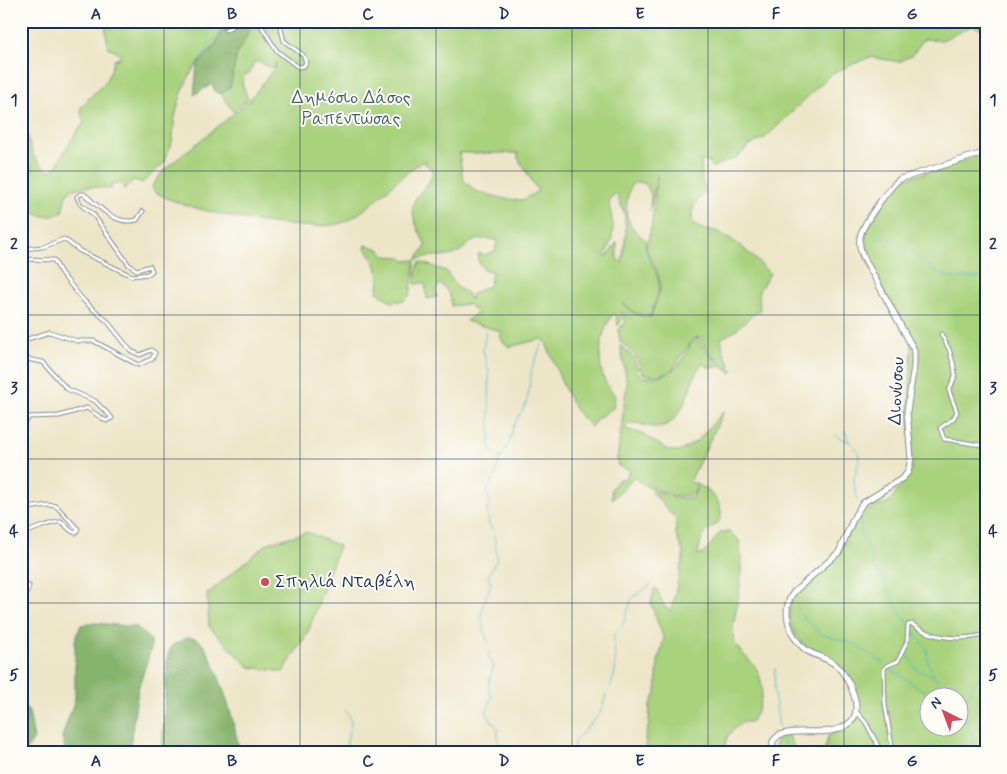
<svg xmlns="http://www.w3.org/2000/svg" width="1007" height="774" font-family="Mynerve,sans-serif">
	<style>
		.green { fill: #a9d27d; stroke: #62806e; fill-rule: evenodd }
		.forest { fill: #86b46c; stroke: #507265 }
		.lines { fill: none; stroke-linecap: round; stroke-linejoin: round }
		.stream { stroke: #4cb9c7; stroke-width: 1 }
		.minor-casing { stroke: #848a92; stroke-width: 5 }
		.major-casing { stroke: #848a92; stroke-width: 7 }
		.minor { stroke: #fff; stroke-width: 3 }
		.major { stroke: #fff; stroke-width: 5 }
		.grid { fill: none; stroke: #1b2f5e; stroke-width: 1; stroke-opacity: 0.55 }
		.poi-dot { fill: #d1495b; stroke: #fdfcf7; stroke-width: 2 }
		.labels { text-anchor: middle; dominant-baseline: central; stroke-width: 4; stroke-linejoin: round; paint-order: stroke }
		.park-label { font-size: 18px; fill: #466067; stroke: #fdfcf7 }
		.street-label { font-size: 18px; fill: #1b2f5e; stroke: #fdfcf7 }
		.poi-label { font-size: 18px; fill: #1b2f5e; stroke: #fdfcf7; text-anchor: start }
		.neatline { fill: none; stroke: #1b2f5e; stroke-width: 2 }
		.grid-label { font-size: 16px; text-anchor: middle; font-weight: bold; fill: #1b2f5e }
	</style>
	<rect width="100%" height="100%" fill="#fdfcf7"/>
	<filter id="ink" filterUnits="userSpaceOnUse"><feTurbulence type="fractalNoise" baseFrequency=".02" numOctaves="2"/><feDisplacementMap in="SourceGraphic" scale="10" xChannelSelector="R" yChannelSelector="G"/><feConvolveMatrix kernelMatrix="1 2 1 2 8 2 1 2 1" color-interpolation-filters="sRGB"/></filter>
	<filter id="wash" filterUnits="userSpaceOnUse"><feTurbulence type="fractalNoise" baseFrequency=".0096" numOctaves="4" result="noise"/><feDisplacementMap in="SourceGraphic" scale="20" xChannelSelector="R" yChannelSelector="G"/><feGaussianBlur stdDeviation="1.12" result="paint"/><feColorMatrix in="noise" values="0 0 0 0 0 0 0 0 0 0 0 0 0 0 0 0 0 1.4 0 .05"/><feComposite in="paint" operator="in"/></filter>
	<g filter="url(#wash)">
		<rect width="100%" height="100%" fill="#ede5c7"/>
		<g class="green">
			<path d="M 102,21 L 223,21 C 221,48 203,52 191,73 C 183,87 176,108 174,124 C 173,137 173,146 165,157 L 166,161 L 142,183 L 134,180 L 124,189 L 120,182 L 112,184 L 111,189 C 100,187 71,183 66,196 C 64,201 64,207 62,212 C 47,221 38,214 23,209 L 21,119 C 34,139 22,150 48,171 L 54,170 C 64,153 71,137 84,123 L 80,109 C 96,87 107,89 114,60 L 121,57 L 116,51 L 108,47 L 105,24 Z"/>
			<path d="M 250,21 L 257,21 L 274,50 L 280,55 L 262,21 L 278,21 L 285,43 L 280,21 L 986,21 L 986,30 L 972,26 L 942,40 L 924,39 L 912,55 L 899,62 L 870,57 L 832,73 L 765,138 L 750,145 L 736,158 L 712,167 L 709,162 L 701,160 L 702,181 L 706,190 C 698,200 689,209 693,222 C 706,235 707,227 718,232 C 737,240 756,259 770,274 L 759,290 L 760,310 C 746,318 737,333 721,338 L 723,350 L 730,365 L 712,356 L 700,338 L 695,337 L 671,371 C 663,375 650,377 642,373 L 636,356 L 620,341 L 618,330 L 626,322 L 624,313 L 621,311 L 623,318 L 618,326 L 616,315 L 614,313 C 601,329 596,359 604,379 C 606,385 611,390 615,396 L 613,408 L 597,419 L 591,427 C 567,406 558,370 545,341 L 541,339 L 509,347 L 499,338 L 502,332 L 466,321 L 477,313 L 469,304 L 451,306 C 452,297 448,290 440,284 L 436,289 L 437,297 L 427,299 L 425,283 L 415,284 L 416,271 L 420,262 L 446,271 L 457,287 L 468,294 L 470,300 L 472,294 L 490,285 L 492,271 L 486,271 C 481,266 475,261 479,253 L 484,255 L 495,251 L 497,240 C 465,233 467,255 447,256 C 435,256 428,255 416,260 L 410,295 L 405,300 L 392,302 L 377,292 C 382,273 376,263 365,248 L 366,245 L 379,249 L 385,256 L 401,257 L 405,261 L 416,260 L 426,246 C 420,233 407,212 416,198 C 424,187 432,183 433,169 L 425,164 L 426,160 C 398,174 377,205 347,221 C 316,237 182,212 154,191 L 152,186 L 165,169 L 248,102 L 276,66 L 276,61 L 274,68 L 264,65 L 261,62 L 254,62 L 250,73 L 244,75 L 242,83 L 248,99 L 233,112 L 221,94 L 230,87 L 237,53 L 249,33 ZM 459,153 L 518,153 L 518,158 L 538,191 L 522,200 L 505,199 L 475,191 L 463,179 ZM 657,175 L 652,223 L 646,248 L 657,271 L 661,287 L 651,317 C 639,317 630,312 623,303 L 636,313 L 650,316 C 653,307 658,297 659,289 C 661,271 642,257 646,240 C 624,225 623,210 631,185 L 638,182 L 646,184 L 651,195 L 650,211 ZM 614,195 L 617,195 L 624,212 L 626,232 L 622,263 L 617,259 L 617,242 L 607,257 L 605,255 C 611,243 615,232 612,219 C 611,211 608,208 610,199 Z"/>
			<path d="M 986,154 L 986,753 L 824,753 L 828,736 C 836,731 848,730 855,722 C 864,711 849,673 839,666 C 832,661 823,658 815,654 C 793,641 781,615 796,592 L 841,552 L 854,520 L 864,505 L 871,511 L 874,506 L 888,504 L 912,469 L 909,410 L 912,342 L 865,257 L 861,239 L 892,189 L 904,179 ZM 930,696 L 960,696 L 960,726 L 930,726 Z"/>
			<path d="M 697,338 L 710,356 L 734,371 L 731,373 L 720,366 L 710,368 L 702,363 C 687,381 689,416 663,426 C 651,431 637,418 625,426 L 627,429 L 642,434 L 668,450 L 679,452 L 697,441 L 724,411 L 690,481 L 691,483 L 697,483 L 693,495 L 674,496 L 645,485 L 634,478 L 612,499 L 611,489 L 619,479 L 626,479 L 630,470 L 618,466 L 617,459 L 627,383 L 620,345 L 634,358 L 638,372 L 643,377 C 664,379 678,371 688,350 C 691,344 691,341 697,338 Z"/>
			<path d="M 698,485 C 710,489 725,505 720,519 C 718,524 712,527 708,530 C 701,536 699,546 698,555 L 703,554 L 721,532 L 729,532 L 739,540 C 743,563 741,583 737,605 C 736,614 732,626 733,635 C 735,649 743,653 752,663 C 767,680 763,705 751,722 L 742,722 C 733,730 720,740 727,753 L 647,753 L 645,738 L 649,724 L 650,705 L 656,693 L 658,662 L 664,639 L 651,604 L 654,589 L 657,589 L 664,606 L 671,611 L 683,559 L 683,552 L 676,535 L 676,519 L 651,491 L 653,490 L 673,498 L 693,498 Z"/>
			<polygon points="307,532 339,546 308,632 283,672 249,667 209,627 207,594 268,543"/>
			<polygon points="788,734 797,753 774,753 777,738"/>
		</g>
		<g class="forest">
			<polygon points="223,21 250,21 249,33 237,53 230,87 221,94 215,92 212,84 194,95 197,65 213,48 222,34"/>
			<polygon points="95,623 137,627 151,641 151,649 138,689 129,753 66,753 62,737 75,699 75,640 81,625"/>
			<path d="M 186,638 C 190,638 195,638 198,640 C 213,647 239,734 239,753 L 162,753 L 167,661 L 171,646 Z"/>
			<polygon points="21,703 29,712 34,739 24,753 21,753"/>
		</g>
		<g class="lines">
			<g class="stream">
				<polyline points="488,23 489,21"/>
				<polyline points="199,58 229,21"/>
				<path d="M 875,237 C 904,235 920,267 946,276 C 957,280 970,277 981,278"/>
				<polyline points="486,330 483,351 489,372 490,447 491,451 500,458"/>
				<polyline points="845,431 849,442"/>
				<path d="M 835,435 C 840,439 848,440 852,444 C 865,456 856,466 854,480 C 854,486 857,497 858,503"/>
				<polyline points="861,512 861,535 870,552 873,567 885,581 892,599 907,623"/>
				<polyline points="492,529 489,525 487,511 490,502 487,491 496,474 499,460 510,441 513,427 527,402 532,368 542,344"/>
				<polyline points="972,542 981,547 986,556"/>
				<polyline points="801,615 821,634 854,644 883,663"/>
				<polyline points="910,626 927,649 928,663 934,675"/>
				<path d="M 489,645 C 479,618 479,611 491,585 L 488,576 L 497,559 L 494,534"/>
				<path d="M 489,651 L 488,656 L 494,666 C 490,676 486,687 492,697 L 486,713 L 498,729 L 498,740 L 505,753"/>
				<polyline points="904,655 910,658 917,670 934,676 946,696"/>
				<polyline points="775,668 774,691 779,727"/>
				<polyline points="889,668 931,696"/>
				<path d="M 610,687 C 620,668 613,652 614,633 L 622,626 L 632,598 L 651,585"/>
				<polyline points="960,707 967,720 977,753"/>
				<path d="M 345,710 C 360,726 341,733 349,753"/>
				<polyline points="963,711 965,700 986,666"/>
				<polyline points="781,738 790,753"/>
				<polyline points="571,753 575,741 601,712 606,694"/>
			</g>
		</g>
	</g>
	<g filter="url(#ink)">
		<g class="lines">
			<g class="minor-casing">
				<g id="minor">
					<polyline points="258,21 277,51 298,67 304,66 306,62 303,55 284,41 279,21"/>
					<polyline points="225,30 242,21"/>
					<path d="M 21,249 L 43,247 L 64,239 L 80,251 L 132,276 L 148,274 L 152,271 L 150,266 L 137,270 L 129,265 L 93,214 L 80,204 L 77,197 L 80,194 L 84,194 C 99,206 115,226 137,220 L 143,211"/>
					<polyline points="21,259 54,260 61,273 84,301 107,321 131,351 140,355 151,350 155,353 152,359 138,365 94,341 77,341 50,332 21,341"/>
					<polyline points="941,334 949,349 954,366 955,376 949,391 957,412 953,419 940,428 944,439 986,446"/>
					<polyline points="21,358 43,362 67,389 95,401 112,418 106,421 87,408 59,416 29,417 23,426 21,452"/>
					<path d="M 21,509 L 48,505 L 56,506 L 78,529 L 76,533 C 68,532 67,524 60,522 C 57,521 25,532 21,535"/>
					<polyline points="21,582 29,586 27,592 21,591"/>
					<polyline points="857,712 866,723 882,753"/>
					<path d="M 893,753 L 885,704 L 884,669 L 886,666 L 898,661 L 907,641 L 908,625 L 912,624 C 930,639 964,641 986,634"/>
				</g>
			</g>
			<g class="major-casing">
				<path id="major" d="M 772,753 L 773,741 L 779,735 C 801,727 826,738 847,725 C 867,713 849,677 836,665 C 828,658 815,656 806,650 C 789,637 780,609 794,592 L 839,552 L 855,515 L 863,503 L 903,478 L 908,472 L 911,459 L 907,411 L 914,366 L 914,350 L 863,256 C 860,250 859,243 860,237 C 862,225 890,186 900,179 L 986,152"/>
			</g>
			<use href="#minor" class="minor"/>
			<use href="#major" class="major"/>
		</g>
	</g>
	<path class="grid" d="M 164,21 L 164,753M 300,21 L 300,753M 436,21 L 436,753M 572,21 L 572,753M 708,21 L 708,753M 844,21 L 844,753M 21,171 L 986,171M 21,315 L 986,315M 21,459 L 986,459M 21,603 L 986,603"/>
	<circle class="poi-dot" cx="265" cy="582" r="5"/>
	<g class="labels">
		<g class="park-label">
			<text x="351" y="98">Δημόσιο Δάσος<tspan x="351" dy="21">Ραπεντώσας</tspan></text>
		</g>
		<g class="street-label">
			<text transform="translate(897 391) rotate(-87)">Διονύσου</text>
		</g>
		<g class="poi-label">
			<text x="275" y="582">Σπηλιά Νταβέλη</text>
		</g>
	</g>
	<rect width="1007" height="774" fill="none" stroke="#fdfcf7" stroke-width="55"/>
	<g transform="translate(944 712) rotate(318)"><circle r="24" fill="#fdfcf7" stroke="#a3aaba"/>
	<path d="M0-4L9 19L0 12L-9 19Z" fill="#d1495b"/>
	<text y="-8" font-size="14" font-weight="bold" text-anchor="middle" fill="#1b2f5e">N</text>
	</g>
	<rect x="28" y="28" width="952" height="718" class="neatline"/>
	<g class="grid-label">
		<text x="96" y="19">A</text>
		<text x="232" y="19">B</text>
		<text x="368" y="19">C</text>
		<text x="504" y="19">D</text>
		<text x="640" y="19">E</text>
		<text x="776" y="19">F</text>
		<text x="912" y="19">G</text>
		<text x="14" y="105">1</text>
		<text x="993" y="105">1</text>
		<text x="14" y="249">2</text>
		<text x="993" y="249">2</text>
		<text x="14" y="393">3</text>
		<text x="993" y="393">3</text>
		<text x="14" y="536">4</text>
		<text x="993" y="536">4</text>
		<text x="14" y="680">5</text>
		<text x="993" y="680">5</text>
		<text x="96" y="766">A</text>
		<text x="232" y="766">B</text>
		<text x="368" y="766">C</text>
		<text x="504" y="766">D</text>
		<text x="640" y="766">E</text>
		<text x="776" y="766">F</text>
		<text x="912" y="766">G</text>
	</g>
</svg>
